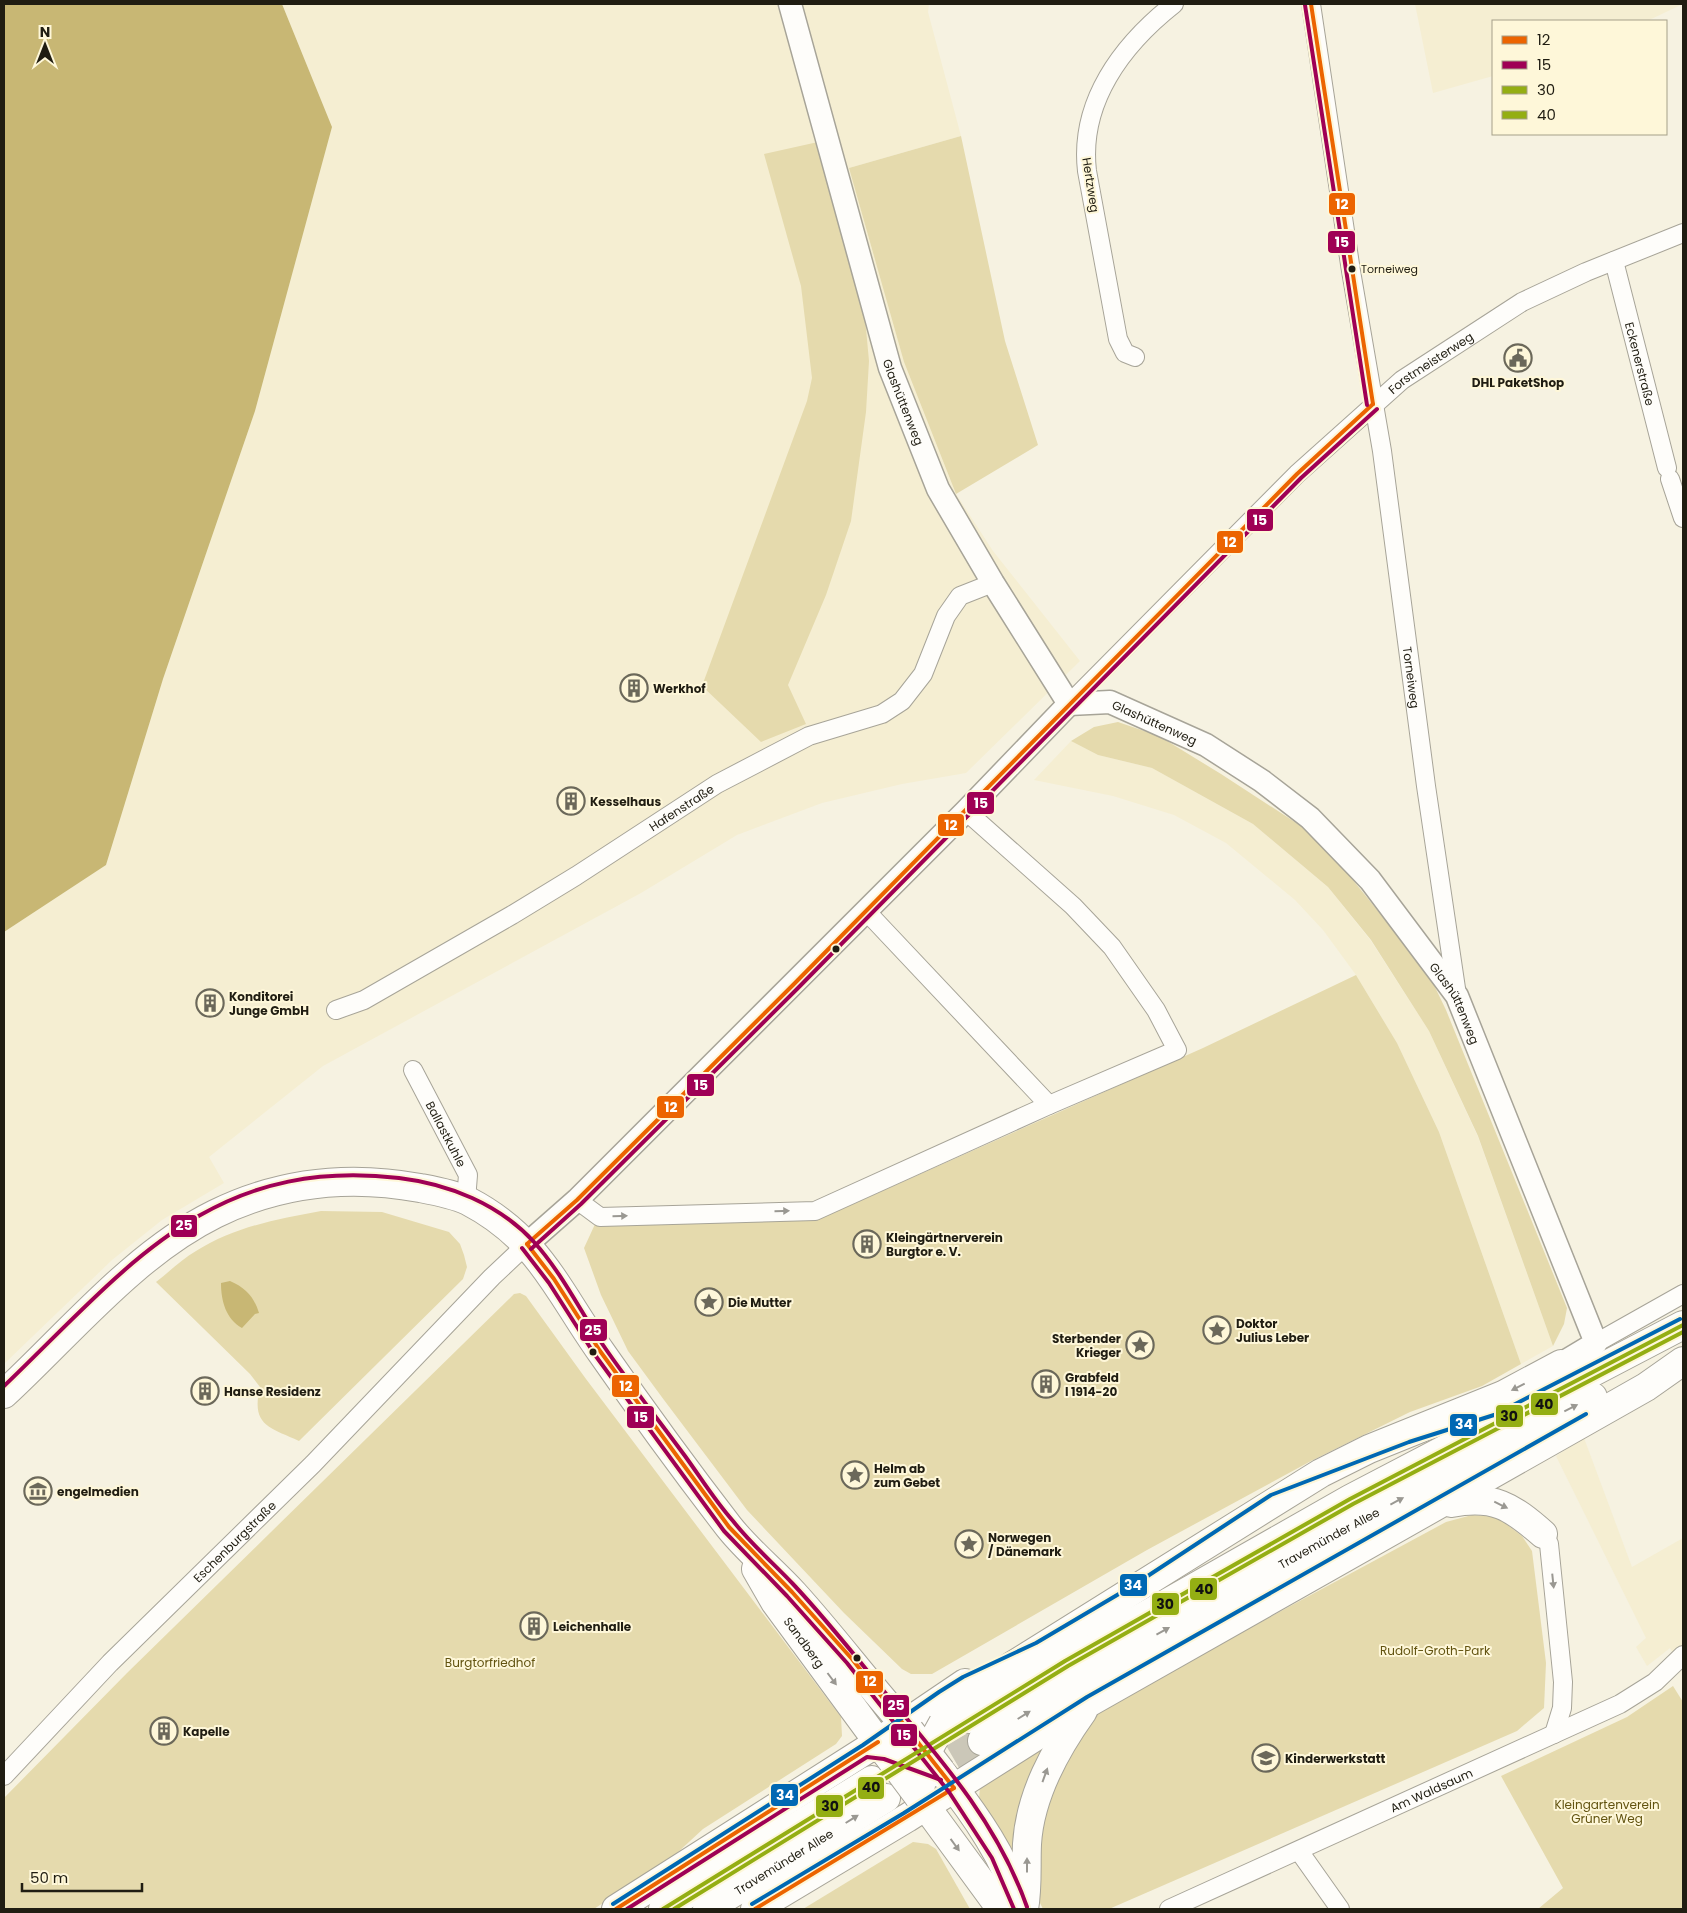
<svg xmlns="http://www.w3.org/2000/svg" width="1687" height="1913" font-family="Poppins,sans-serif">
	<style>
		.built { fill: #f5eed2 }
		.green { fill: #e5daad }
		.water { fill: #c8b774 }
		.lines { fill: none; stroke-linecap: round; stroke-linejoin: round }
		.trunk-tunnel { stroke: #cbc7b8; stroke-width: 28; stroke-dasharray: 28 14; stroke-linecap: butt }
		.minor-casing { stroke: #a7a498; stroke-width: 20 }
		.tertiary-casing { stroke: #a7a498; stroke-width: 25 }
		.primary-casing { stroke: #a7a498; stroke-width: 30 }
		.trunk-casing { stroke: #a7a498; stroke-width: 30 }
		.minor { stroke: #fefdfa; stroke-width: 18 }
		.tertiary { stroke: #fefdfa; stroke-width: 22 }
		.primary { stroke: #fefdfa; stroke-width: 28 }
		.trunk { stroke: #fefdfa; stroke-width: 28 }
		.primary-bridge-casing { stroke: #a7a498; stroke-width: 30; stroke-linecap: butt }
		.trunk-bridge-casing { stroke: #a7a498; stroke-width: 30; stroke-linecap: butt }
		.primary-bridge { stroke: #fefdfa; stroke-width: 28 }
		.trunk-bridge { stroke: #fefdfa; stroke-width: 28 }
		.bus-1-casing { stroke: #fef7d9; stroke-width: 8 }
		.bus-2-casing { stroke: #fef7d9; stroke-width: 8 }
		.bus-3-casing { stroke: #fef7d9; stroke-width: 8 }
		.bus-4-casing { stroke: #fef7d9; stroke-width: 8 }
		.bus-5-casing { stroke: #fef7d9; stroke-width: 8 }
		.bus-6-casing { stroke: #fef7d9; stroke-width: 8 }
		.bus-1 { stroke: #ec6400; stroke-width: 4 }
		.bus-2 { stroke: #9f0055; stroke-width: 4 }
		.bus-3 { stroke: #94ae13; stroke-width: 4 }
		.bus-4 { stroke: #94ae13; stroke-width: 4 }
		.bus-5 { stroke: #0068b3; stroke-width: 4 }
		.bus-6 { stroke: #9f0055; stroke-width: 4 }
		.oneway { fill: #9a9892 }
		.bus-dot { fill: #201d12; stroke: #fef7d9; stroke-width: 2 }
		.labels { text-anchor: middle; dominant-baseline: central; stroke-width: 4; stroke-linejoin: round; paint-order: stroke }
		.bus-label { font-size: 11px; fill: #201d12; stroke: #fef7d9; text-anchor: start }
		.street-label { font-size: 12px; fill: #201d12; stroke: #fef7d9 }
		.poi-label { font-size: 12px; font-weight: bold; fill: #201d12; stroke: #fef7d9; text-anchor: start }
		.park-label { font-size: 12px; fill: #625310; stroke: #fef7d9 }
		.line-badge { stroke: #fef7d9; stroke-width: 2 }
		.badge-label { font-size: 14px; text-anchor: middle; font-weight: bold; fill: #fff }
		.pale-badge-label { font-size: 14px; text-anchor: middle; font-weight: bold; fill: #111 }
	</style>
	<rect width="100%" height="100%" fill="#f6f2e1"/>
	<g class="built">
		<polygon points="282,4 929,4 928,12 961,136 849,168 904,362 956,494 993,551 1080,661 966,773 902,784 822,803 737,835 641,893 323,1066 209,1157 224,1183 162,1220 112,1260 4,1364 4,932 106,865 163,679 255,411 332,127"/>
		<polygon points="1415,4 1683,4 1647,21 1493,21 1493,76 1433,93"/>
		<polygon points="1071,741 1098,755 1152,768 1253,824 1328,887 1371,941 1429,1031 1478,1137 1553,1346 1521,1364 1439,1132 1397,1043 1356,975 1323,930 1295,900 1226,843 1174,815 1113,796 1034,780"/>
		<polygon points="1584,1438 1632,1567 1683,1538 1683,1672 1670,1648 1647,1666 1636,1647 1646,1638 1556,1456"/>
	</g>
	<g class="green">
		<polygon points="961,136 1005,341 1038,445 956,494 904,362 849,168"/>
		<polygon points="818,142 865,318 869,361 866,412 851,521 826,595 788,685 806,724 761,742 702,686 807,401 812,378 801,286 764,154"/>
		<polygon points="1118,722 1159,736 1221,774 1301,826 1344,869 1403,942 1433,983 1446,1010 1567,1308 1564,1324 1553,1346 1478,1136 1429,1031 1371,940 1328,887 1253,824 1152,768 1098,755 1071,741 1094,727"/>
		<polygon points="1356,975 1397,1043 1439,1132 1521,1364 1482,1386 1410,1412 1311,1461 1147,1550 932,1674 911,1674 902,1669 844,1613 747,1510 664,1400 628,1351 601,1295 584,1248 596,1222 817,1220 1203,1048"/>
		<path d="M 321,1211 L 382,1212 L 449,1232 L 460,1244 L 464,1255 L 467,1267 L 463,1279 L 299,1441 C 268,1427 251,1425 260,1387 L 250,1374 L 156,1282 C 169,1272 182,1259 196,1251 C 234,1227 277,1219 321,1211 Z"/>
		<polygon points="520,1293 526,1296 586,1379 841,1717 842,1736 836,1744 703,1829 676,1854 594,1909 4,1909 4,1798 127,1673 514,1294"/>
		<polygon points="1472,1515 1497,1517 1522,1536 1532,1551 1546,1663 1544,1708 1517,1731 1109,1909 1043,1909 1037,1897 1035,1856 1044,1799 1092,1717 1111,1703 1446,1522"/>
		<polygon points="1673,1686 1683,1702 1683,1909 1538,1909 1563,1888 1501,1776 1627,1717"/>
		<polygon points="1061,1729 1015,1860 979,1800 980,1785"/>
		<polygon points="913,1842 928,1844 936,1849 970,1909 803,1909"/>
	</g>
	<g class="water">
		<polygon points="4,4 282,4 332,127 255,411 163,679 106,865 4,932"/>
		<path d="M 230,1281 C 246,1288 254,1297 259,1313 L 255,1314 L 242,1328 C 226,1319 221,1301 221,1283 Z"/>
	</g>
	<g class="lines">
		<polyline class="trunk-tunnel" points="917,1779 982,1741"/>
		<g class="minor-casing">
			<g id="minor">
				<path id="s1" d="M 1311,4 L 1351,271 L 1382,451 L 1426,786 L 1457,995"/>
				<path id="s2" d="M 1614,261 L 1667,468"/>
				<path d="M 1135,357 L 1125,353 L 1118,339 L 1087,171 C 1079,102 1122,45 1174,4"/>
				<polyline points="1670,479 1683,518"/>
				<path id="s3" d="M 1069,704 L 1297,474 L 1402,380 L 1522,302 L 1586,272 L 1683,233"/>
				<polyline points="866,911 1049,1105"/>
				<path id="s4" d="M 336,1010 L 364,1000 L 512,915 L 576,876 L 717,784 L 809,736 L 882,714 L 902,701 L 923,674 L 946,616 L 960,596 L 993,583"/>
				<path id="s5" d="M 413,1070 L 468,1175 L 466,1200"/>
				<polyline points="577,1200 600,1217 815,1211 1049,1105 1177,1050 1156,1010 1112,947 1073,906 966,811"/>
				<polyline points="1596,1343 1683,1294"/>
				<polyline points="1543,1534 1549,1544 1563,1682 1562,1708 1554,1734"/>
				<path id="s6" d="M 4,1776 L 110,1663 L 313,1464 L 492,1277 L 527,1244"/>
				<polyline points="1299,1851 1340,1909"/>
				<path id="s7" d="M 1169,1909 L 1620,1704 L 1655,1682 L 1683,1655"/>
			</g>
		</g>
		<g class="tertiary-casing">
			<g id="tertiary">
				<path id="s8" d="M 790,4 L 890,368 L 938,489 L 993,583 L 1069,704"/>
				<path id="s9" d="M 1069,704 L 1110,702 L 1206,745 L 1262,781 L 1310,818 L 1370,880 L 1457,996 L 1596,1343 L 1561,1364"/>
				<polyline points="527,1244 577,1200 966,811 1069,704"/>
			</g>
		</g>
		<g class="primary-casing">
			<g id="primary">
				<path d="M 4,1394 C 69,1334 134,1254 215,1214 C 280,1182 350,1175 420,1188 C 436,1191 453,1194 468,1201 C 539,1238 557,1290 601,1352 C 642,1411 685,1470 729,1527 C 748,1551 773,1571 794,1594 C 834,1638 870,1687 910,1731"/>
				<path id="s10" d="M 756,1569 L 775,1602 L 886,1753"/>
				<path d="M 943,1774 C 975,1814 1007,1860 1021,1909"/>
				<polyline points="919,1797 1001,1909"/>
			</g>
		</g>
		<g class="trunk-casing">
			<g id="trunk">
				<path d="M 1451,1503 C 1494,1495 1511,1506 1543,1534"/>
				<polyline points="969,1719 1065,1661 1350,1499 1683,1325"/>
				<polyline points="943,1723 960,1701 975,1689 1321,1473 1369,1449 1503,1395 1561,1364"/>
				<path id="s11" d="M 982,1741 L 1138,1644 L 1338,1532 L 1593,1397"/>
				<polyline points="616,1909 866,1750 965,1683"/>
				<polyline points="663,1909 872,1780"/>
				<path id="s12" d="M 707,1909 L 886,1798"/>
				<polyline points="755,1909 907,1818 1090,1702 1646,1387 1683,1361"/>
				<path d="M 1024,1909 C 1028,1887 1026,1866 1027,1844 C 1030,1795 1055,1750 1083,1711"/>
			</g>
		</g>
		<use href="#minor" class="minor"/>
		<use href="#tertiary" class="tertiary"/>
		<use href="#primary" class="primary"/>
		<use href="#trunk" class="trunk"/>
		<g class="primary-bridge-casing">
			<g id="primary-bridge">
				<polyline points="910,1731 941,1771"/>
				<polyline points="886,1753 919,1797"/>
			</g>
		</g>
		<g class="trunk-bridge-casing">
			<g id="trunk-bridge">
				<polyline points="927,1752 943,1723"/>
				<polyline points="886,1753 943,1774"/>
				<polyline points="919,1797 924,1767"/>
			</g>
		</g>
		<use href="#primary-bridge" class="primary-bridge"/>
		<use href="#trunk-bridge" class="trunk-bridge"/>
		<g class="bus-1-casing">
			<g id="bus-1">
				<polyline points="1311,4 1373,404"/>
				<polyline points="527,1244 577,1200 793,985 1297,474 1373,404"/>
				<polyline points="527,1244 554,1279 600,1351 729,1527 792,1592 852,1659 954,1788"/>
				<polyline points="616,1909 878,1742"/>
				<polyline points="755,1909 954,1788"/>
			</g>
		</g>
		<g class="bus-2-casing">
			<g id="bus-2">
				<polyline points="1305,5 1367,405"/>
				<polyline points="522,1248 549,1283 595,1355 724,1531 787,1596 847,1663 949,1792 992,1858 1014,1909"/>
				<polyline points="531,1249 581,1204 797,989 1301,478 1377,409"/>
				<polyline points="627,1909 867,1757 884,1759 941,1780"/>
			</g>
		</g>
		<g class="bus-3-casing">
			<polyline id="bus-3" points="663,1909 1065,1661 1350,1499 1683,1325"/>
		</g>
		<g class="bus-4-casing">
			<polyline id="bus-4" points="674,1909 1068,1666 1353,1504 1683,1332"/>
		</g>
		<g class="bus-5-casing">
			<g id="bus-5">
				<polyline points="613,1904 863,1745 939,1692 963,1677 1036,1643 1134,1585 1271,1495 1409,1442 1494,1415 1680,1319"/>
				<polyline points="752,1904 904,1813 1087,1697 1586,1414"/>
			</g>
		</g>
		<g class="bus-6-casing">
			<path id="bus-6" d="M 4,1386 C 126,1269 210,1156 399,1178 C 449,1184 499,1204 534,1242 C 562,1273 580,1311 603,1345 C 629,1383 658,1419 685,1456 C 701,1478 715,1501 733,1521 C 751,1544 773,1563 793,1584 C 828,1621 860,1662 892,1701 C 946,1765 999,1827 1027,1907"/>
		</g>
		<use href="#bus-1" class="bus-1"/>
		<use href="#bus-2" class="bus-2"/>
		<use href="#bus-3" class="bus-3"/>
		<use href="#bus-4" class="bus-4"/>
		<use href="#bus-5" class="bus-5"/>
		<use href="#bus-6" class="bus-6"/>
	</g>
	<defs><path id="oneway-solid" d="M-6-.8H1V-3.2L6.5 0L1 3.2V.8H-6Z" transform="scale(1.25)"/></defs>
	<g class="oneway">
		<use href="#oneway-solid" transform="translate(782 1211) rotate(-1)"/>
		<use href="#oneway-solid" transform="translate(620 1216) rotate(-2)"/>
		<use href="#oneway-solid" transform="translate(1518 1387) rotate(153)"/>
		<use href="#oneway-solid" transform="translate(1571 1408) rotate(-27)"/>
		<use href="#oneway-solid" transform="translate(1397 1501) rotate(-28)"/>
		<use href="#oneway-solid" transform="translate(1501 1505) rotate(26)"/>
		<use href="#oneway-solid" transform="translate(1553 1581) rotate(84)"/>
		<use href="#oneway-solid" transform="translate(1163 1631) rotate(-29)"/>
		<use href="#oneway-solid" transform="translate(832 1679) rotate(53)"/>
		<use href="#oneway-solid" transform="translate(1024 1715) rotate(-32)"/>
		<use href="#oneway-solid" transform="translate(1045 1775) rotate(-70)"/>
		<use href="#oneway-solid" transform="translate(852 1819) rotate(-32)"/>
		<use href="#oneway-solid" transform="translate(955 1845) rotate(54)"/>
		<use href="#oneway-solid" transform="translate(1027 1865) rotate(-90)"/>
	</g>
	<defs>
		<g id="civic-ring" transform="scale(1.4375)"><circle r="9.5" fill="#fef7d9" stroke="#6b685a" stroke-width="1.5"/><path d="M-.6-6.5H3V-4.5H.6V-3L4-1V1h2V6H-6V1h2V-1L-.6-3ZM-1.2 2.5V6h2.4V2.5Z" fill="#6b685a"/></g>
		<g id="building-ring" transform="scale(1.4375)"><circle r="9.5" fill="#fef7d9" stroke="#6b685a" stroke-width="1.5"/><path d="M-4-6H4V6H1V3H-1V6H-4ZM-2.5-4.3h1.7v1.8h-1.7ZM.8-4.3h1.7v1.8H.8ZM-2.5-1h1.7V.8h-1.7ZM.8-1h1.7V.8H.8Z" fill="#6b685a"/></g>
		<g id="sight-ring" transform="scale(1.4375)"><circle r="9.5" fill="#fef7d9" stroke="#6b685a" stroke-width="1.5"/><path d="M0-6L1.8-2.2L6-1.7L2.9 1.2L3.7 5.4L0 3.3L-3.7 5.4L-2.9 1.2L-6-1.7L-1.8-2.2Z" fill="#6b685a"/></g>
		<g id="museum-ring" transform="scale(1.4375)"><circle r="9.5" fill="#fef7d9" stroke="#6b685a" stroke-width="1.5"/><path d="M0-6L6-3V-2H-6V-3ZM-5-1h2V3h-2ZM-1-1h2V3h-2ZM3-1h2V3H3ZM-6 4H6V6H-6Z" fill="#6b685a"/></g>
		<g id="school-ring" transform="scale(1.4375)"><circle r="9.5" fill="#fef7d9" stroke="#6b685a" stroke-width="1.5"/><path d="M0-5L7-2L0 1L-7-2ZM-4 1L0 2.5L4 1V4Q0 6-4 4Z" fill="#6b685a"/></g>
	</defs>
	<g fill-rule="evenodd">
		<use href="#civic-ring" x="1518" y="358"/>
		<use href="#building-ring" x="634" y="688"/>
		<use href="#building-ring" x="571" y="801"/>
		<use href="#building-ring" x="210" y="1003"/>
		<use href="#building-ring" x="867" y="1244"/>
		<use href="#sight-ring" x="709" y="1302"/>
		<use href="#sight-ring" x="1217" y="1330"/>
		<use href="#sight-ring" x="1140" y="1345"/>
		<use href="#building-ring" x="1046" y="1384"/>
		<use href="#building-ring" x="205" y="1391"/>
		<use href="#sight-ring" x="855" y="1475"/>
		<use href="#museum-ring" x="38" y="1491"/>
		<use href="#sight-ring" x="969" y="1544"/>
		<use href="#building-ring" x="534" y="1626"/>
		<use href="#building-ring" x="164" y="1731"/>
		<use href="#school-ring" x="1266" y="1758"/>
	</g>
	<g class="bus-dot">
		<circle cx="1352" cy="269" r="4.5"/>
		<circle cx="836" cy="949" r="4.5"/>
		<circle cx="593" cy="1352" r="4.5"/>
		<circle cx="857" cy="1658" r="4.5"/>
	</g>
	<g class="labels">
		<g class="bus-label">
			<text x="1361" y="269">Torneiweg</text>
		</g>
		<g class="street-label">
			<text transform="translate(1091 185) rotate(81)">Hertzweg</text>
			<text stroke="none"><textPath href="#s3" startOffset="498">Forstmeisterweg</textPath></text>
			<text stroke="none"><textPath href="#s2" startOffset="106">Eckenerstraße</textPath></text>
			<text stroke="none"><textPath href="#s8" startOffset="414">Glashüttenweg</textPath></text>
			<text stroke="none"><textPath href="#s1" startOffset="681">Torneiweg</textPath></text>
			<text stroke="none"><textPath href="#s9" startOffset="90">Glashüttenweg</textPath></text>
			<text stroke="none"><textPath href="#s4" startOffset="401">Hafenstraße</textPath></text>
			<text stroke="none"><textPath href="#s9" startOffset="510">Glashüttenweg</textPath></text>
			<text stroke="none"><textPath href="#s5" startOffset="72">Ballastkuhle</textPath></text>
			<text stroke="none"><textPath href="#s11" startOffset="402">Travemünder Allee</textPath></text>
			<text stroke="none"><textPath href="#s6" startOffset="329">Eschenburgstraße</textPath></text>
			<text stroke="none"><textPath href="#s10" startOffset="88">Sandberg</textPath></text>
			<text stroke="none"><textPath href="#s7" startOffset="288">Am Waldsaum</textPath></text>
			<text stroke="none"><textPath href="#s12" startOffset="90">Travemünder Allee</textPath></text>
		</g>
		<g class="poi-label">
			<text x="1518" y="382" text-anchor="middle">DHL PaketShop</text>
			<text x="653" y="688">Werkhof</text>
			<text x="590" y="801">Kesselhaus</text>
			<text x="229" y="996">Konditorei<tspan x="229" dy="14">Junge GmbH</tspan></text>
			<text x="886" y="1237">Kleingärtnerverein<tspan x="886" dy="14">Burgtor e. V.</tspan></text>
			<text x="728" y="1302">Die Mutter</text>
			<text x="1236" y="1323">Doktor<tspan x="1236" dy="14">Julius Leber</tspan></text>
			<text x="1121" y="1338" text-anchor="end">Sterbender<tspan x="1121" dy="14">Krieger</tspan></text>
			<text x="1065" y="1377">Grabfeld<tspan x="1065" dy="14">I 1914-20</tspan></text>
			<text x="224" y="1391">Hanse Residenz</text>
			<text x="874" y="1468">Helm ab<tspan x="874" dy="14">zum Gebet</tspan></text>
			<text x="57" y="1491">engelmedien</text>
			<text x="988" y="1537">Norwegen<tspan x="988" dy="14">/ Dänemark</tspan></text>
			<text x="553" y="1626">Leichenhalle</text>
			<text x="183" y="1731">Kapelle</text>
			<text x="1285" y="1758">Kinderwerkstatt</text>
		</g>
		<g class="park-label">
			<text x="1435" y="1650">Rudolf-Groth-Park</text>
			<text x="490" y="1662">Burgtorfriedhof</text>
			<text x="1607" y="1804">Kleingartenverein<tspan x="1607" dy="14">Grüner Weg</tspan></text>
		</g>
	</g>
	<g class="line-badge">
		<rect x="1328" y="192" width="28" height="24" rx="5" fill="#ec6400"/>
		<rect x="1327" y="230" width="29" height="24" rx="5" fill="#9f0055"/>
		<rect x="1246" y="508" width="28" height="24" rx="5" fill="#9f0055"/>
		<rect x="1216" y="530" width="28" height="24" rx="5" fill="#ec6400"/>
		<rect x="966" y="791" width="29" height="24" rx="5" fill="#9f0055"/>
		<rect x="937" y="813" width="28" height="24" rx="5" fill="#ec6400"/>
		<rect x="686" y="1073" width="29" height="24" rx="5" fill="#9f0055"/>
		<rect x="656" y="1095" width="29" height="24" rx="5" fill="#ec6400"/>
		<rect x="170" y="1214" width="28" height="24" rx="5" fill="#9f0055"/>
		<rect x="579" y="1318" width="29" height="24" rx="5" fill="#9f0055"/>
		<rect x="611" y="1374" width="29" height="24" rx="5" fill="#ec6400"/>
		<rect x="1530" y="1392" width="29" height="24" rx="5" fill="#94ae13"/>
		<rect x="1495" y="1404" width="29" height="24" rx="5" fill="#94ae13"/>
		<rect x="626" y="1405" width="29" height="24" rx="5" fill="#9f0055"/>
		<rect x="1449" y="1413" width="29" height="24" rx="5" fill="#0068b3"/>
		<rect x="1119" y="1573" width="29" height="24" rx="5" fill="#0068b3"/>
		<rect x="1189" y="1577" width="29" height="24" rx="5" fill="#94ae13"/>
		<rect x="1151" y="1592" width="29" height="24" rx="5" fill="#94ae13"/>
		<rect x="855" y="1670" width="29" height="24" rx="5" fill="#ec6400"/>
		<rect x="882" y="1694" width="28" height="24" rx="5" fill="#9f0055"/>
		<rect x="890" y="1723" width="28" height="24" rx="5" fill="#9f0055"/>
		<rect x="857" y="1776" width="28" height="24" rx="5" fill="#94ae13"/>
		<rect x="770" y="1783" width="29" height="24" rx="5" fill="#0068b3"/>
		<rect x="815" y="1794" width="29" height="24" rx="5" fill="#94ae13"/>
	</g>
	<g class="badge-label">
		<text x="1342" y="209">12</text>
		<text x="1342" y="247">15</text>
		<text x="1260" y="525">15</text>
		<text x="1230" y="547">12</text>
		<text x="981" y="808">15</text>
		<text x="951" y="830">12</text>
		<text x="701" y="1090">15</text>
		<text x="671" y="1112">12</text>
		<text x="184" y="1230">25</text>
		<text x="593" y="1335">25</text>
		<text x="626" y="1391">12</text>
		<text x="641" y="1422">15</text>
		<text x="1464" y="1429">34</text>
		<text x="1133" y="1590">34</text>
		<text x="870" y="1686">12</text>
		<text x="896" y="1710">25</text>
		<text x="904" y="1740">15</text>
		<text x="785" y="1800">34</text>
	</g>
	<g class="pale-badge-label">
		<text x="1544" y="1409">40</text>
		<text x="1509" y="1421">30</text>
		<text x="1204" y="1594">40</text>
		<text x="1165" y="1609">30</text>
		<text x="871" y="1792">40</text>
		<text x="830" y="1811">30</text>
	</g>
	<rect width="1687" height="1913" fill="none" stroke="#201d12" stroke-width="10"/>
	<rect x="1492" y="20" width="175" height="115" fill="#fef7d9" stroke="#a5a089"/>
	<rect x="1502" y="36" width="25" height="8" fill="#ec6400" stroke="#a5a089"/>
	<text x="1537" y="45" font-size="15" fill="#201d12">12</text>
	<rect x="1502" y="61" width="25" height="8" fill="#9f0055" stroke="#a5a089"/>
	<text x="1537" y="70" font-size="15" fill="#201d12">15</text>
	<rect x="1502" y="86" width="25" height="8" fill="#94ae13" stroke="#a5a089"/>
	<text x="1537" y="95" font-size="15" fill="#201d12">30</text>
	<rect x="1502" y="111" width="25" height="8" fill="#94ae13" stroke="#a5a089"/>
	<text x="1537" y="120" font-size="15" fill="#201d12">40</text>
	<g transform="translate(45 45)" stroke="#fef7d9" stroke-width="4" paint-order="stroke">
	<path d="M0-4L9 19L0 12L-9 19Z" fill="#201d12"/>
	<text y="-8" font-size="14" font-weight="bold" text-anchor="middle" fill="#201d12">N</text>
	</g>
	<path d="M22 1883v8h120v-8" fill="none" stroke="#201d12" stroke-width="2.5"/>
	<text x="30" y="1883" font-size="15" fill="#201d12" stroke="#fef7d9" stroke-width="4" paint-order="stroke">50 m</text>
</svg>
